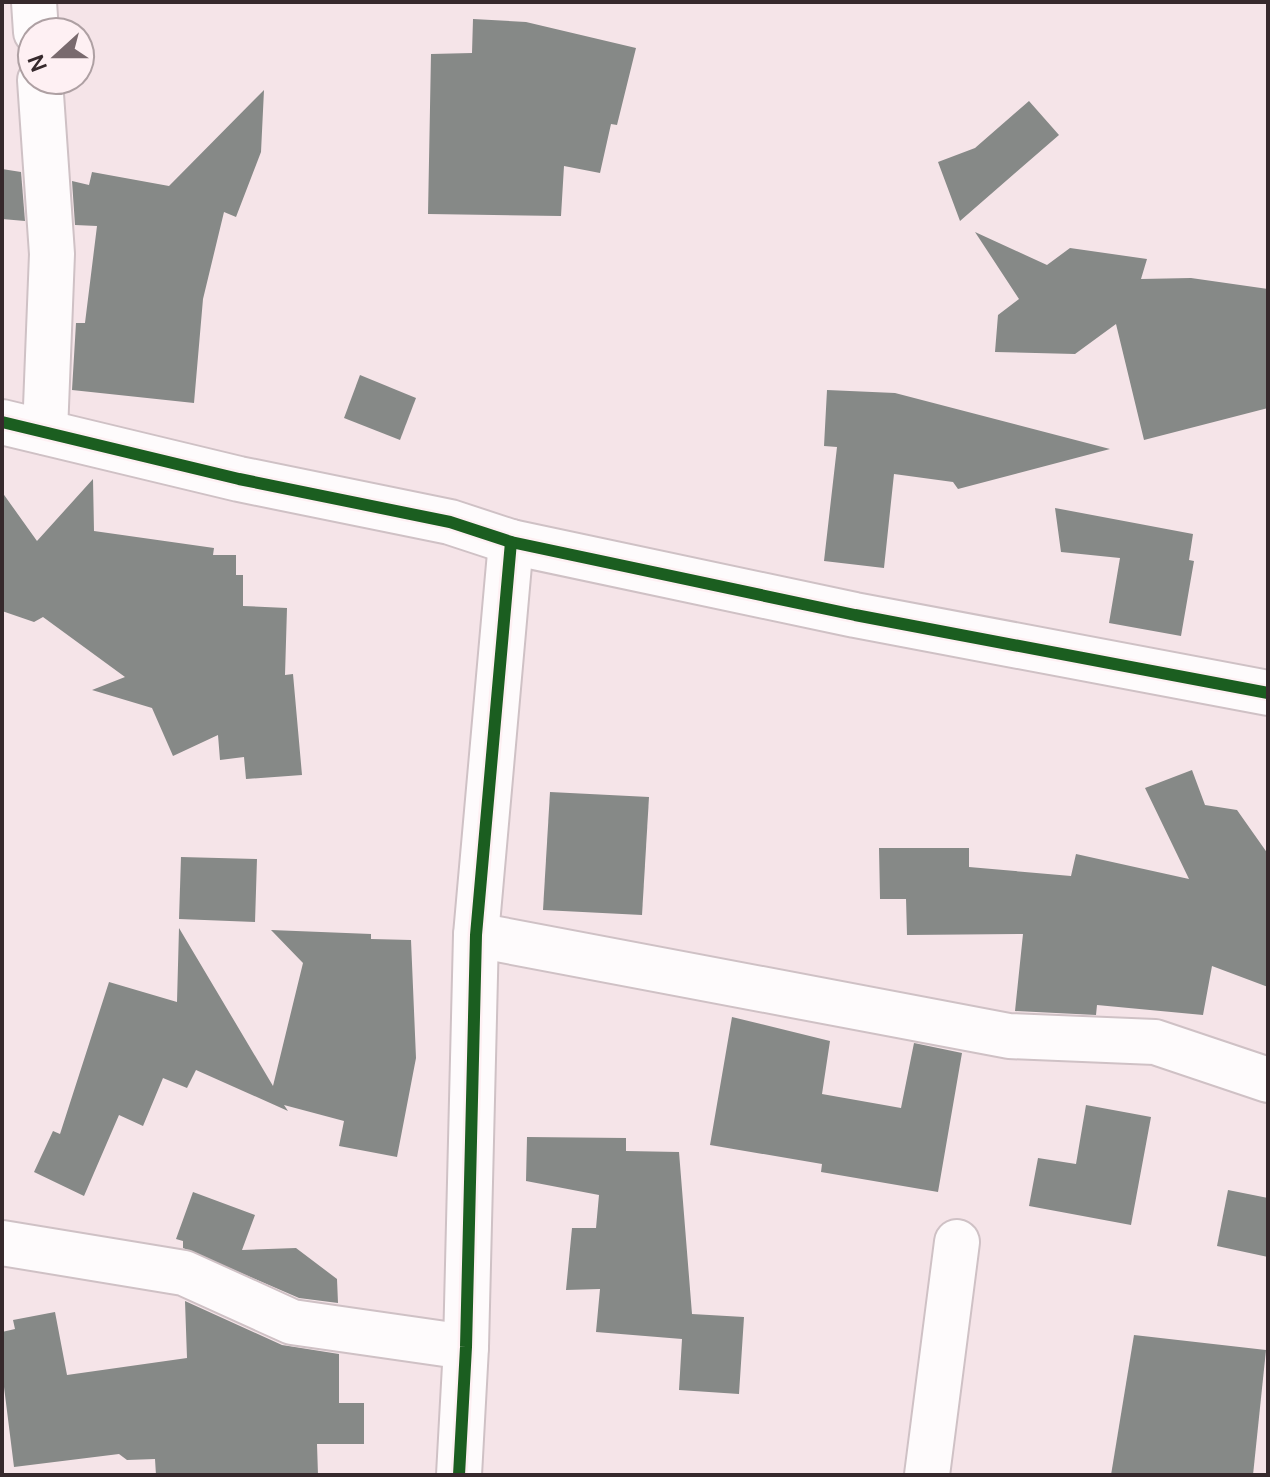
<svg xmlns="http://www.w3.org/2000/svg" width="1270" height="1477" font-family="Manrope,sans-serif">
	<style>
		.building { fill: #868987 }
		.lines { fill: none; stroke-linecap: round; stroke-linejoin: round }
		.minor-casing { stroke: #cfc1c5; stroke-width: 48 }
		.minor { stroke: #fefbfc; stroke-width: 44 }
		.cycleway-casing { stroke: #fef0f3; stroke-width: 17 }
		.cycleway { stroke: #1b5e20; stroke-width: 12 }
	</style>
	<rect width="100%" height="100%" fill="#f5e4e8"/>
	<g class="building">
		<polygon points="473,19 526,22 636,48 617,125 611,124 600,173 564,166 561,216 428,214 431,54 472,53"/>
		<polygon points="264,90 261,152 236,217 224,212 203,299 194,403 72,390 76,323 85,323 97,226 75,225 72,181 89,185 92,172 169,186"/>
		<polygon points="1029,101 1059,135 960,221 938,162 975,148"/>
		<polygon points="2,169 21,172 25,221 2,219"/>
		<polygon points="975,232 1047,265 1070,248 1147,259 1141,279 1191,278 1268,289 1268,408 1144,440 1116,324 1075,354 995,352 998,315 1019,299"/>
		<polygon points="360,375 416,398 400,440 344,418"/>
		<polygon points="827,390 895,393 1110,449 958,489 953,482 894,474 884,568 824,561 837,447 824,446"/>
		<polygon points="93,479 94,531 214,548 213,555 236,555 236,575 243,575 243,606 287,608 285,675 293,674 302,775 246,779 244,757 220,760 218,735 173,756 152,708 92,690 125,677 43,617 34,622 2,611 2,492 37,541"/>
		<polygon points="1055,508 1193,534 1189,560 1194,561 1181,636 1109,623 1120,558 1061,552"/>
		<polygon points="1192,770 1205,805 1237,810 1268,854 1268,987 1212,966 1203,1015 1097,1005 1096,1015 1015,1011 1023,934 907,935 906,899 880,899 879,848 969,848 969,867 1071,876 1076,854 1189,879 1145,788"/>
		<polygon points="550,792 649,797 642,915 543,910"/>
		<polygon points="181,857 257,859 255,922 179,919"/>
		<polygon points="179,928 273,1086 303,963 271,930 371,934 371,939 411,940 416,1058 397,1157 339,1146 344,1121 284,1105 288,1111 196,1070 187,1088 163,1078 143,1126 119,1115 84,1196 34,1172 53,1131 60,1134 109,982 177,1002"/>
		<polygon points="732,1017 830,1041 822,1094 901,1108 914,1043 962,1053 938,1192 821,1172 822,1164 710,1145"/>
		<polygon points="1086,1105 1151,1117 1131,1225 1029,1206 1038,1158 1076,1164"/>
		<polygon points="527,1137 626,1138 626,1151 679,1152 692,1314 744,1317 739,1394 679,1390 682,1339 596,1332 600,1289 566,1290 572,1228 596,1228 599,1195 526,1181"/>
		<polygon points="1228,1190 1268,1198 1268,1257 1217,1246"/>
		<polygon points="193,1192 255,1215 242,1250 296,1248 337,1279 338,1303 299,1298 183,1248 183,1241 176,1239"/>
		<polygon points="185,1301 282,1345 339,1354 339,1403 364,1403 364,1444 317,1444 318,1475 156,1475 155,1459 127,1460 119,1454 14,1467 2,1371 2,1332 15,1329 13,1320 55,1312 67,1375 187,1358"/>
		<polygon points="1134,1335 1266,1350 1253,1475 1111,1475"/>
	</g>
	<g class="lines">
		<g class="minor-casing">
			<g id="minor">
				<polyline points="34,2 36,32"/>
				<polyline points="40,80 52,254 45,432"/>
				<polyline points="2,422 239,479 450,522 511,542 855,615 1268,693"/>
				<polyline points="476,935 1009,1036 1155,1042 1268,1080"/>
				<polyline points="2,1243 184,1273 292,1322 466,1347"/>
				<polyline points="459,1475 466,1347 476,935 511,542"/>
				<polyline points="927,1475 957,1242"/>
			</g>
		</g>
		<use href="#minor" class="minor"/>
		<g class="cycleway-casing">
			<g id="cycleway">
				<polyline points="2,422 239,479 450,522 511,542 855,615 1268,693"/>
				<polyline points="459,1475 466,1347 476,935 511,542"/>
			</g>
		</g>
		<use href="#cycleway" class="cycleway"/>
	</g>
	<rect width="1270" height="1477" fill="none" stroke="#36292c" stroke-width="8"/>
	<g transform="translate(56 56) rotate(249)"><circle r="38" fill="#fef0f3" stroke="#aea0a3" stroke-width="2"/>
	<path d="M0-6L14 30L0 20L-14 30Z" fill="#796a6e"/>
	<text y="-12" font-size="22" font-weight="bold" text-anchor="middle" fill="#36292c">N</text>
	</g>
</svg>
